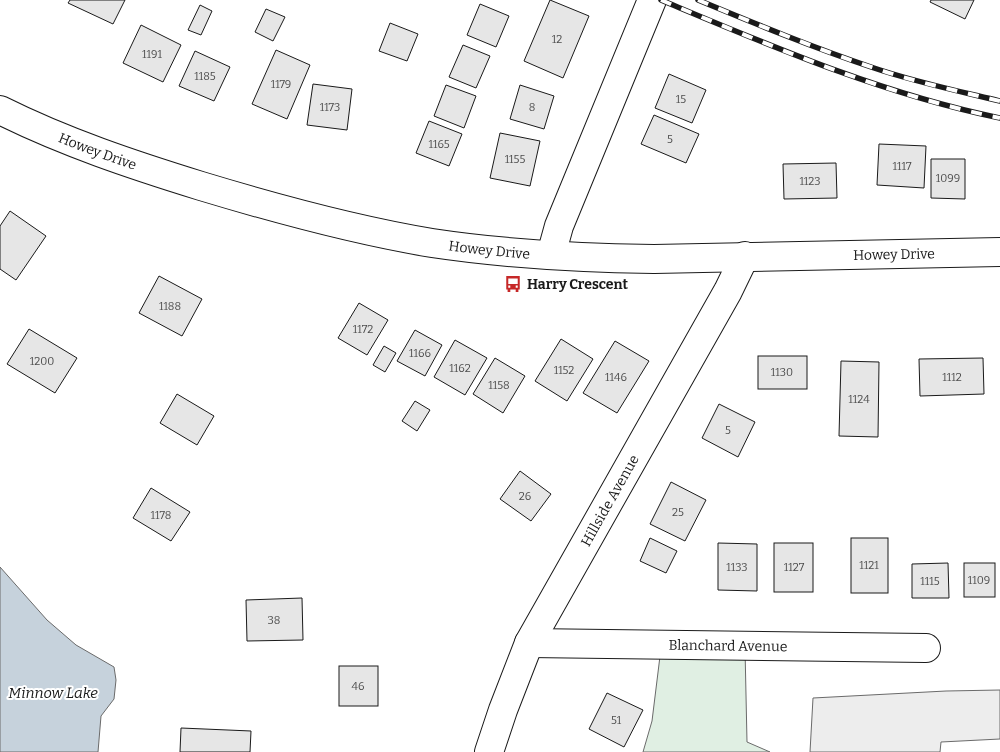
<svg xmlns="http://www.w3.org/2000/svg" width="1000" height="752" font-family="Bitter,serif">
	<style>
		.green { fill: #e0efe3; stroke: #6a6a6a }
		.parking { fill: #ededed; stroke: #6a6a6a }
		.water { fill: #c6d2dc; stroke: #6a6a6a }
		.building { fill: #e6e6e6; stroke: #1a1a1a }
		.lines { fill: none; stroke-linecap: round; stroke-linejoin: round }
		.minor-casing { stroke: #1a1a1a; stroke-width: 30 }
		.major-casing { stroke: #1a1a1a; stroke-width: 30 }
		.minor { stroke: #fff; stroke-width: 28 }
		.major { stroke: #fff; stroke-width: 28 }
		.rail-casing { stroke: #1a1a1a; stroke-width: 5.5 }
		.rail { stroke: #fff; stroke-width: 4; stroke-dasharray: 11; stroke-linecap: butt }
		.labels { text-anchor: middle; dominant-baseline: central; stroke-width: 4; stroke-linejoin: round; paint-order: stroke }
		.number-label { font-size: 11px; fill: #4d4d4d }
		.street-label { font-size: 14px; fill: #1a1a1a; stroke: #fff }
		.poi-label { font-size: 14px; font-weight: bold; fill: #1a1a1a; stroke: #fff; text-anchor: start }
		.water-label { font-size: 15px; font-style: italic; fill: #1a1a1a; stroke: #fff }
	</style>
	<rect width="100%" height="100%" fill="#fff"/>
	<polygon class="green" points="661,648 745,648 747,742 770,752 643,752 652,721"/>
	<polygon class="parking" points="1000,690 1000,739 941,742 940,752 810,752 813,698 946,691"/>
	<polygon class="water" points="0,567 47,620 76,645 114,667 116,680 114,699 101,716 98,752 0,752"/>
	<g class="building">
		<polygon points="70,0 125,0 113,24 68,3"/>
		<polygon points="550,0 589,16 563,78 524,61"/>
		<polygon points="931,0 974,0 965,19 930,2"/>
		<polygon points="480,4 509,16 496,47 467,35"/>
		<polygon points="200,5 212,11 201,35 188,30"/>
		<polygon points="266,9 285,17 273,41 255,32"/>
		<polygon points="390,23 418,34 407,61 379,51"/>
		<polygon points="141,25 181,45 163,82 123,63"/>
		<polygon points="463,45 490,56 476,88 449,77"/>
		<polygon points="276,50 310,65 287,119 252,104"/>
		<polygon points="195,51 230,67 214,101 179,86"/>
		<polygon points="669,74 706,90 692,123 655,108"/>
		<polygon points="313,84 352,89 347,130 307,125"/>
		<polygon points="446,85 476,96 464,128 434,116"/>
		<polygon points="520,85 554,96 544,129 510,119"/>
		<polygon points="654,115 699,134 686,163 641,144"/>
		<polygon points="429,121 462,134 449,166 416,153"/>
		<polygon points="500,133 540,141 530,186 490,178"/>
		<polygon points="879,144 926,146 924,188 877,185"/>
		<polygon points="931,159 965,159 965,199 931,198"/>
		<polygon points="836,163 837,198 784,199 783,164"/>
		<polygon points="10,211 46,236 16,280 0,269 0,226"/>
		<polygon points="159,276 202,299 182,336 139,313"/>
		<polygon points="359,303 388,320 367,355 338,338"/>
		<polygon points="29,329 77,358 55,393 7,364"/>
		<polygon points="415,330 442,345 425,376 397,361"/>
		<polygon points="561,339 593,359 567,401 535,381"/>
		<polygon points="455,340 487,358 465,395 434,377"/>
		<polygon points="615,341 649,361 617,413 583,393"/>
		<polygon points="384,346 396,353 385,372 373,365"/>
		<rect x="758" y="356" width="49" height="33"/>
		<polygon points="495,358 525,376 503,413 473,394"/>
		<polygon points="983,358 984,394 920,396 919,359"/>
		<polygon points="841,361 879,362 878,437 839,436"/>
		<polygon points="177,394 214,416 197,445 160,423"/>
		<polygon points="415,401 430,410 417,431 402,421"/>
		<polygon points="719,404 755,422 738,457 702,438"/>
		<polygon points="520,471 551,494 531,521 500,499"/>
		<polygon points="671,482 706,500 685,541 650,524"/>
		<polygon points="151,488 190,512 171,541 133,518"/>
		<polygon points="650,538 677,551 666,573 640,561"/>
		<rect x="851" y="538" width="37" height="55"/>
		<polygon points="718,543 757,544 757,591 718,590"/>
		<rect x="774" y="543" width="39" height="49"/>
		<polygon points="948,563 949,598 912,598 912,564"/>
		<rect x="964" y="563" width="31" height="34"/>
		<polygon points="302,598 303,640 247,641 246,600"/>
		<rect x="339" y="666" width="39" height="40"/>
		<polygon points="607,693 643,710 624,747 589,729"/>
		<polygon points="181,728 251,731 250,752 180,752"/>
	</g>
	<g class="lines">
		<g class="minor-casing">
			<g id="minor">
				<polyline points="551,255 559,226 652,0"/>
				<path id="s1" d="M 529,643 L 926,648"/>
				<path id="s2" d="M 489,752 L 503,710 L 529,643 L 728,291 L 745,256"/>
			</g>
		</g>
		<g class="major-casing">
			<g id="major">
				<path id="s3" d="M 0,110 C 64,142 133,165 201,186 C 277,209 353,230 432,243 C 505,254 579,258 654,259 L 1000,252"/>
			</g>
		</g>
		<use href="#minor" class="minor"/>
		<use href="#major" class="major"/>
		<g class="rail-casing">
			<g id="rail">
				<path d="M 661,0 C 771,46 882,94 1000,118"/>
				<path d="M 698,0 C 756,24 814,48 874,68 C 915,82 958,91 1000,101"/>
			</g>
		</g>
		<use href="#rail" class="rail"/>
	</g>
	<defs>
		<g id="bus-bare" transform="scale(1.35)"><path d="M-5-6H5V4H4V6H2V4H-2V6H-4V4H-5ZM-3.5-4V0h7V-4ZM-3.5 1.2v1.5H-2V1.2ZM2 1.2v1.5H3.5V1.2Z" fill="#c62828" stroke="#fff" stroke-width="2.5" paint-order="stroke"/></g>
	</defs>
	<g fill-rule="evenodd">
		<use href="#bus-bare" x="513" y="284"/>
	</g>
	<g class="labels">
		<g class="number-label">
			<text x="557" y="39">12</text>
			<text x="152" y="54">1191</text>
			<text x="205" y="76">1185</text>
			<text x="281" y="84">1179</text>
			<text x="681" y="99">15</text>
			<text x="330" y="107">1173</text>
			<text x="532" y="107">8</text>
			<text x="670" y="139">5</text>
			<text x="439" y="144">1165</text>
			<text x="515" y="159">1155</text>
			<text x="902" y="166">1117</text>
			<text x="948" y="178">1099</text>
			<text x="810" y="181">1123</text>
			<text x="170" y="306">1188</text>
			<text x="363" y="329">1172</text>
			<text x="420" y="353">1166</text>
			<text x="42" y="361">1200</text>
			<text x="460" y="368">1162</text>
			<text x="564" y="370">1152</text>
			<text x="782" y="372">1130</text>
			<text x="616" y="377">1146</text>
			<text x="952" y="377">1112</text>
			<text x="499" y="385">1158</text>
			<text x="859" y="399">1124</text>
			<text x="728" y="430">5</text>
			<text x="525" y="496">26</text>
			<text x="678" y="512">25</text>
			<text x="161" y="515">1178</text>
			<text x="869" y="565">1121</text>
			<text x="737" y="567">1133</text>
			<text x="794" y="567">1127</text>
			<text x="979" y="580">1109</text>
			<text x="930" y="581">1115</text>
			<text x="274" y="620">38</text>
			<text x="358" y="686">46</text>
			<text x="616" y="720">51</text>
		</g>
		<g class="street-label">
			<text stroke="none"><textPath href="#s3" startOffset="106">Howey Drive</textPath></text>
			<text stroke="none"><textPath href="#s3" startOffset="511">Howey Drive</textPath></text>
			<text stroke="none"><textPath href="#s3" startOffset="916">Howey Drive</textPath></text>
			<text stroke="none"><textPath href="#s2" startOffset="280">Hillside Avenue</textPath></text>
			<text stroke="none"><textPath href="#s1" startOffset="199">Blanchard Avenue</textPath></text>
		</g>
		<g class="poi-label">
			<text x="527" y="284">Harry Crescent</text>
		</g>
		<g class="water-label">
			<text x="53" y="693">Minnow Lake</text>
		</g>
	</g>
</svg>
